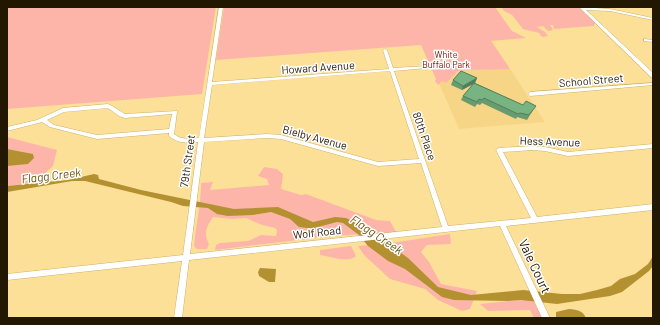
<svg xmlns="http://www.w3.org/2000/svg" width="660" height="325" font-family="Barlow,sans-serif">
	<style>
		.built { fill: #f6d686 }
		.green { fill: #feb5a9 }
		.water { fill: #b49130 }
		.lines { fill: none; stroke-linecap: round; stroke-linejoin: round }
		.minor-casing { stroke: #9c823b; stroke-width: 0.5 }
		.minor { fill: #fff; fill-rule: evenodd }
		.wall { fill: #679b70 }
		.shaded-wall { fill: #547e5b }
		.building { fill: #78b482; stroke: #547e5b }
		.labels { text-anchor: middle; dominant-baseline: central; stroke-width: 3; stroke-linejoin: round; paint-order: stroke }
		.far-park-label { font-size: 9px; fill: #820d09; stroke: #fff }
		.street-label { font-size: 11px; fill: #221700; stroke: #fff }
		.water-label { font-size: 12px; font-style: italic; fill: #6c540a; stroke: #fff }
		.near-street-label { font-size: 13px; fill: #221700; stroke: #fff }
	</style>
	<rect width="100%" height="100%" fill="#fce098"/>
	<polygon class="built" points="491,40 545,122 459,129 422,45"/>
	<g class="green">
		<polygon points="7,7 216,7 202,94 7,109"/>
		<path d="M 224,7 L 495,7 L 512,31 L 526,38 L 491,41 L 510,69 C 492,70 475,69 458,71 L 446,83 L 442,81 L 438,85 L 435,81 L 436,79 L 421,45 L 216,60 Z"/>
		<polygon points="501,7 578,7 595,23 594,26 554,29 553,25 550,25 553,30 548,31 543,26 537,27 545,32 548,36 542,37 539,33 523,29 512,15 504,11"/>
		<polygon points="7,137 57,150 53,166 34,183 7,186"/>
		<path d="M 264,167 L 277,169 L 283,174 L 281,189 L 301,195 L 306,194 L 376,220 L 390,221 L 396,232 L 332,236 L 215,250 L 216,245 L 220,243 L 248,241 L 261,235 L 276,236 L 277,230 L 275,228 L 262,225 L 246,218 L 232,219 L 213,217 C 207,226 203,233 209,244 L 207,249 L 197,249 L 194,246 C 196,224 201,204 201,183 L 213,182 L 210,190 L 269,185 L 267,179 L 258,176 Z"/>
		<polygon points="450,234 451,244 427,245 421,252 429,262 441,284 477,291 470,309 462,311 438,300 425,289 390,279 364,255 358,246 391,243"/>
		<path d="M 351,246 L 356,256 C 348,264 330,256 320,255 L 320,250 Z"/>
		<polygon points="521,300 533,300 542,318 534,318 530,310 488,311 480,304"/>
	</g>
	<g class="water">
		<polygon points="7,149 33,154 34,158 28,164 7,166"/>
		<polygon points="94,174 98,175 99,179 141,190 234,209 278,207 313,222 335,217 346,218 359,224 386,242 408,258 438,287 471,295 523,290 562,294 580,294 597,290 611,286 620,279 635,274 648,264 653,256 653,266 649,271 622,292 610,296 557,304 521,300 508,301 454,300 442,297 405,269 388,261 368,246 359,235 343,223 337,222 314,228 307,228 299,227 290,219 271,212 253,215 228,216 217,214 208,208 183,206 171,202 85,181 72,181 7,192 7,186 68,180"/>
		<polygon points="260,268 276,269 275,282 269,282 259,276 258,272"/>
		<path d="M 569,309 C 578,310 582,310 586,318 L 556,318 L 556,312 Z"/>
	</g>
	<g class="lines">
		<g class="minor-casing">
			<g id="minor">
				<path d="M 219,7 L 223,7 L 212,82 L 389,69 L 383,50 L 385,49 L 387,50 L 393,68 L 428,66 L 428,67 L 426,68 L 394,71 L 448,226 L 531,218 L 496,150 L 499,148 L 532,146 L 545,147 L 568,152 L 653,144 L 653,148 L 568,156 L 545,151 L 532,150 L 503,152 L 537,217 L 653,204 L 653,210 L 506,226 L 550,318 L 542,318 L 500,226 L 189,260 L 182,318 L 174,318 L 182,261 L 7,280 L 7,274 L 183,255 L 198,142 C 187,143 179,144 169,136 L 169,133 L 97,139 L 50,127 L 42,122 L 7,131 L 7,127 L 37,120 L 63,108 L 108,104 L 112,106 L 125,114 L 177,111 L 177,112 L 174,134 C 181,140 190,139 199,138 ZM 390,71 L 419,159 L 378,162 L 281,135 L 267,134 L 204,138 L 212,85 ZM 108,108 L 119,116 L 125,118 L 172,114 L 169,129 L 97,135 L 54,125 L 47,120 L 64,112 ZM 267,138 L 281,139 L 378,166 L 421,163 L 442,227 L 190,254 L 204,142 Z"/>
				<polygon points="579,7 610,9 653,18 653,20 610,11 586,10 653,73 653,77 651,77"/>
				<polygon points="644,39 653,40 653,42 644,41"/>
				<polygon points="653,83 653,85 530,96 528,94 530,92"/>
			</g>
		</g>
		<use href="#minor" class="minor"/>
	</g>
	<polygon class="wall" points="477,78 475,83 533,110 527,120 517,117 516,119 482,103 480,105 477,104 475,107 461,100 463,96 473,84 462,90 451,85 453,80"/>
	<polygon class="shaded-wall" points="477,78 475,83 462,90 463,86"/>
	<g class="building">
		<polygon points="461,71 477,78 463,86 453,80"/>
		<polygon points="474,83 523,105 526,101 536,106 529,115 520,113 518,114 484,98 482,100 479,99 477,102 463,96"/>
	</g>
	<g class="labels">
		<g class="far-park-label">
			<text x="446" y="54">White<tspan x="446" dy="10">Buffalo Park</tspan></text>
		</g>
		<g class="street-label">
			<text transform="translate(318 67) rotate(-4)">Howard Avenue</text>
			<text transform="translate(591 80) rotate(-5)">School Street</text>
			<text transform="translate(425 136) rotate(71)">80th Place</text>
			<text transform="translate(315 137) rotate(15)">Bielby Avenue</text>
			<text transform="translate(550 141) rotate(2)">Hess Avenue</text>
			<text transform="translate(187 161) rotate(-82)">79th Street</text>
			<text transform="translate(317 232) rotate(-6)">Wolf Road</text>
		</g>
		<g class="water-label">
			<text transform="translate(51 175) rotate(-7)">Flagg Creek</text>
			<text transform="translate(377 234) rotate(34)">Flagg Creek</text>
		</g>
		<g class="near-street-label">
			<text transform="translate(535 266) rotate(65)">Vale Court</text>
		</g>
	</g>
	<rect width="660" height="325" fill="none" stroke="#221700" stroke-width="16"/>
</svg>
